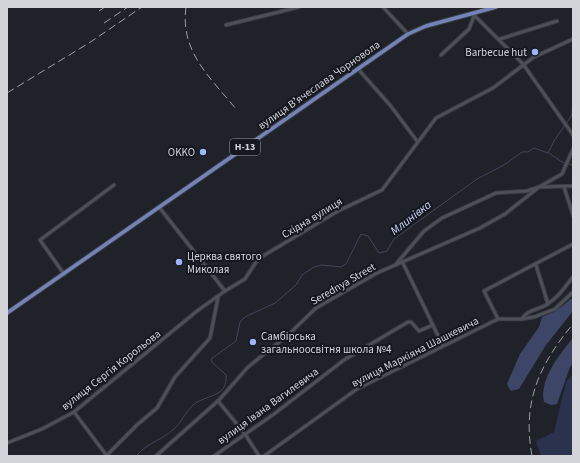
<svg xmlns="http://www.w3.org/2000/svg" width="580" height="463" font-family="'Source Sans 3',sans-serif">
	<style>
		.green { fill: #2a324e }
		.forest { fill: #3d4666 }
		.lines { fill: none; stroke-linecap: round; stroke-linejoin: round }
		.stream { stroke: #424559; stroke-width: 1 }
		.street-casing { stroke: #3d3f45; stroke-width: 4.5 }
		.primary-casing { stroke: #3d3f45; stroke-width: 5.5 }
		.street { stroke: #4d5058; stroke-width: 2.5 }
		.primary { stroke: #7584b8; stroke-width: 3.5 }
		.rail { stroke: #9d9fa5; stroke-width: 1; stroke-dasharray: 8 4; stroke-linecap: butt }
		.poi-dot { fill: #9eb4fd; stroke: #16181f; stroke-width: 1.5 }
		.labels { text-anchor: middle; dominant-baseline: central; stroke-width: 4; stroke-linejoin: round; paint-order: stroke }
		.shield { fill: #16181f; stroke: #9a9ca1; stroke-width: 1 }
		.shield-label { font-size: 10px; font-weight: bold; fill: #d2d4d9 }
		.poi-label { font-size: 11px; fill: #d2d4d9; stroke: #16181f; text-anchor: end }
		.street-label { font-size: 11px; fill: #d2d4d9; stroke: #16181f }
		.water-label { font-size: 12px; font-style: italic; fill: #ccd8fc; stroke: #16181f }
	</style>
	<rect width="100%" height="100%" fill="#1f2229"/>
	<polygon class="green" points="573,370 573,456 541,456 536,441 554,432 566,382 572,375"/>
	<g class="forest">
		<polygon points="571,299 573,299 573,311 546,345 519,389 511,391 507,384 520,354 539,327 542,317 556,311"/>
		<path d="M 573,338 L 573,363 L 570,367 L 557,404 L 551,405 L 544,402 C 539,379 560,354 573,338 Z"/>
	</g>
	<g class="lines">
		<g class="stream">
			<polyline points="549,153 562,162 573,165"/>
			<path d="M 136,456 C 148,442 162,440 174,429 C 182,422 185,412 193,405 C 206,394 228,398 226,375 L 212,362 L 211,359 L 236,341 L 240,322 L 245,317 L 275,303 L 296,285 L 302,275 L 314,267 L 322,265 L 341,267 L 346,264 L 361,234 L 368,236 L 379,253 L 387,251 L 394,239 L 477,179 L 504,165 L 522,152 L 528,152 L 534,148 L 548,153 L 554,141 L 572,115 L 573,97"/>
		</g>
		<g class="street-casing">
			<g id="street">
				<polyline points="383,7 408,34"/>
				<polyline points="472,13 523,64 573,135"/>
				<polyline points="226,25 299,7"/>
				<polyline points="500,39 557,21"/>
				<polyline points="441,55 469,29 474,16"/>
				<polyline points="358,69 390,105 417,141"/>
				<polyline points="564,187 573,215"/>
				<polyline points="159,207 225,291"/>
				<polyline points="402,261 443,346"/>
				<polyline points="397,263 424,231 442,218 496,193 527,191 539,187 562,174 573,149"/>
				<polyline points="536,265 548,304"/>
				<polyline points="64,274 40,240 114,185"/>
				<polyline points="498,319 484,291 573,244"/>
				<polyline points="522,319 534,317 555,309 573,292"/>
				<polyline points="218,401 245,434 259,456"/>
				<polyline points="74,412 107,456"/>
				<polyline points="7,443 42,429 74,412 197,311 225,291 245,279 256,262 263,256 338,211 382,190 436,118 493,88 534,57 573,39"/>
				<polyline points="106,456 138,424 157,408 175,377 210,338 218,298"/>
				<polyline points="156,456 219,400 248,367 288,335 316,308 377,273 480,228 505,214 539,187 573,186"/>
				<polyline points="214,456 274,414 344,360 408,322 411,322 419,331 433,325"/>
				<path d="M 264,456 L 357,389 L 498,319 L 522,319 C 526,310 538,310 546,305 C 558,298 565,287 573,277"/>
			</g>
		</g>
		<g class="primary-casing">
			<polyline id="primary" points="7,313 408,34 426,26 496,7"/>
		</g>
		<use href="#street" class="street"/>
		<use href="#primary" class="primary"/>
		<g class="rail">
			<path d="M 186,7 C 180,52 210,77 236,109"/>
			<polyline points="99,11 105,7"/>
			<polyline points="104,23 128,7"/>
			<polyline points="7,93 89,43 142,7"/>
			<path d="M 532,456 C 522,402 539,365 573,324"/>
		</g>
	</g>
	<g class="poi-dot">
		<circle cx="535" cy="52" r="4"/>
		<circle cx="203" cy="152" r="4"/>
		<circle cx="179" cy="262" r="4"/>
		<circle cx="253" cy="342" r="4"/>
	</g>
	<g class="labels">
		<rect class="shield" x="230" y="139" width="30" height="16" rx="3"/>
		<g class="shield-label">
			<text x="245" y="147">Н-13</text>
		</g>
		<g class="poi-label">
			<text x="527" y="52">Barbecue hut</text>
			<text x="195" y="152">OKKO</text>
			<text x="187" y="256" text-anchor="start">Церква святого<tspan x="187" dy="13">Миколая</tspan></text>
			<text x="261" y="336" text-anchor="start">Самбірська<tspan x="261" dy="13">загальноосвітня школа №4</tspan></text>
		</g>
		<g class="street-label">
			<text transform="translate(319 85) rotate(-35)">вулиця Вʼячеслава Чорновола</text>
			<text transform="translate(312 218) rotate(-31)">Східна вулиця</text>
			<text transform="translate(343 284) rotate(-30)">Serednya Street</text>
			<text transform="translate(415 352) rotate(-27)">вулиця Маркіяна Шашкевича</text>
			<text transform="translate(111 370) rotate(-38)">вулиця Сергія Корольова</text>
			<text transform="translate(268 406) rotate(-36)">вулиця Івана Вагилевича</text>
		</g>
		<g class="water-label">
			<text transform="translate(411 218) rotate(-38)">Млинівка</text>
		</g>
	</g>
	<rect width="580" height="463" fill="none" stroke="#d2d4d9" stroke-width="16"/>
</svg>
